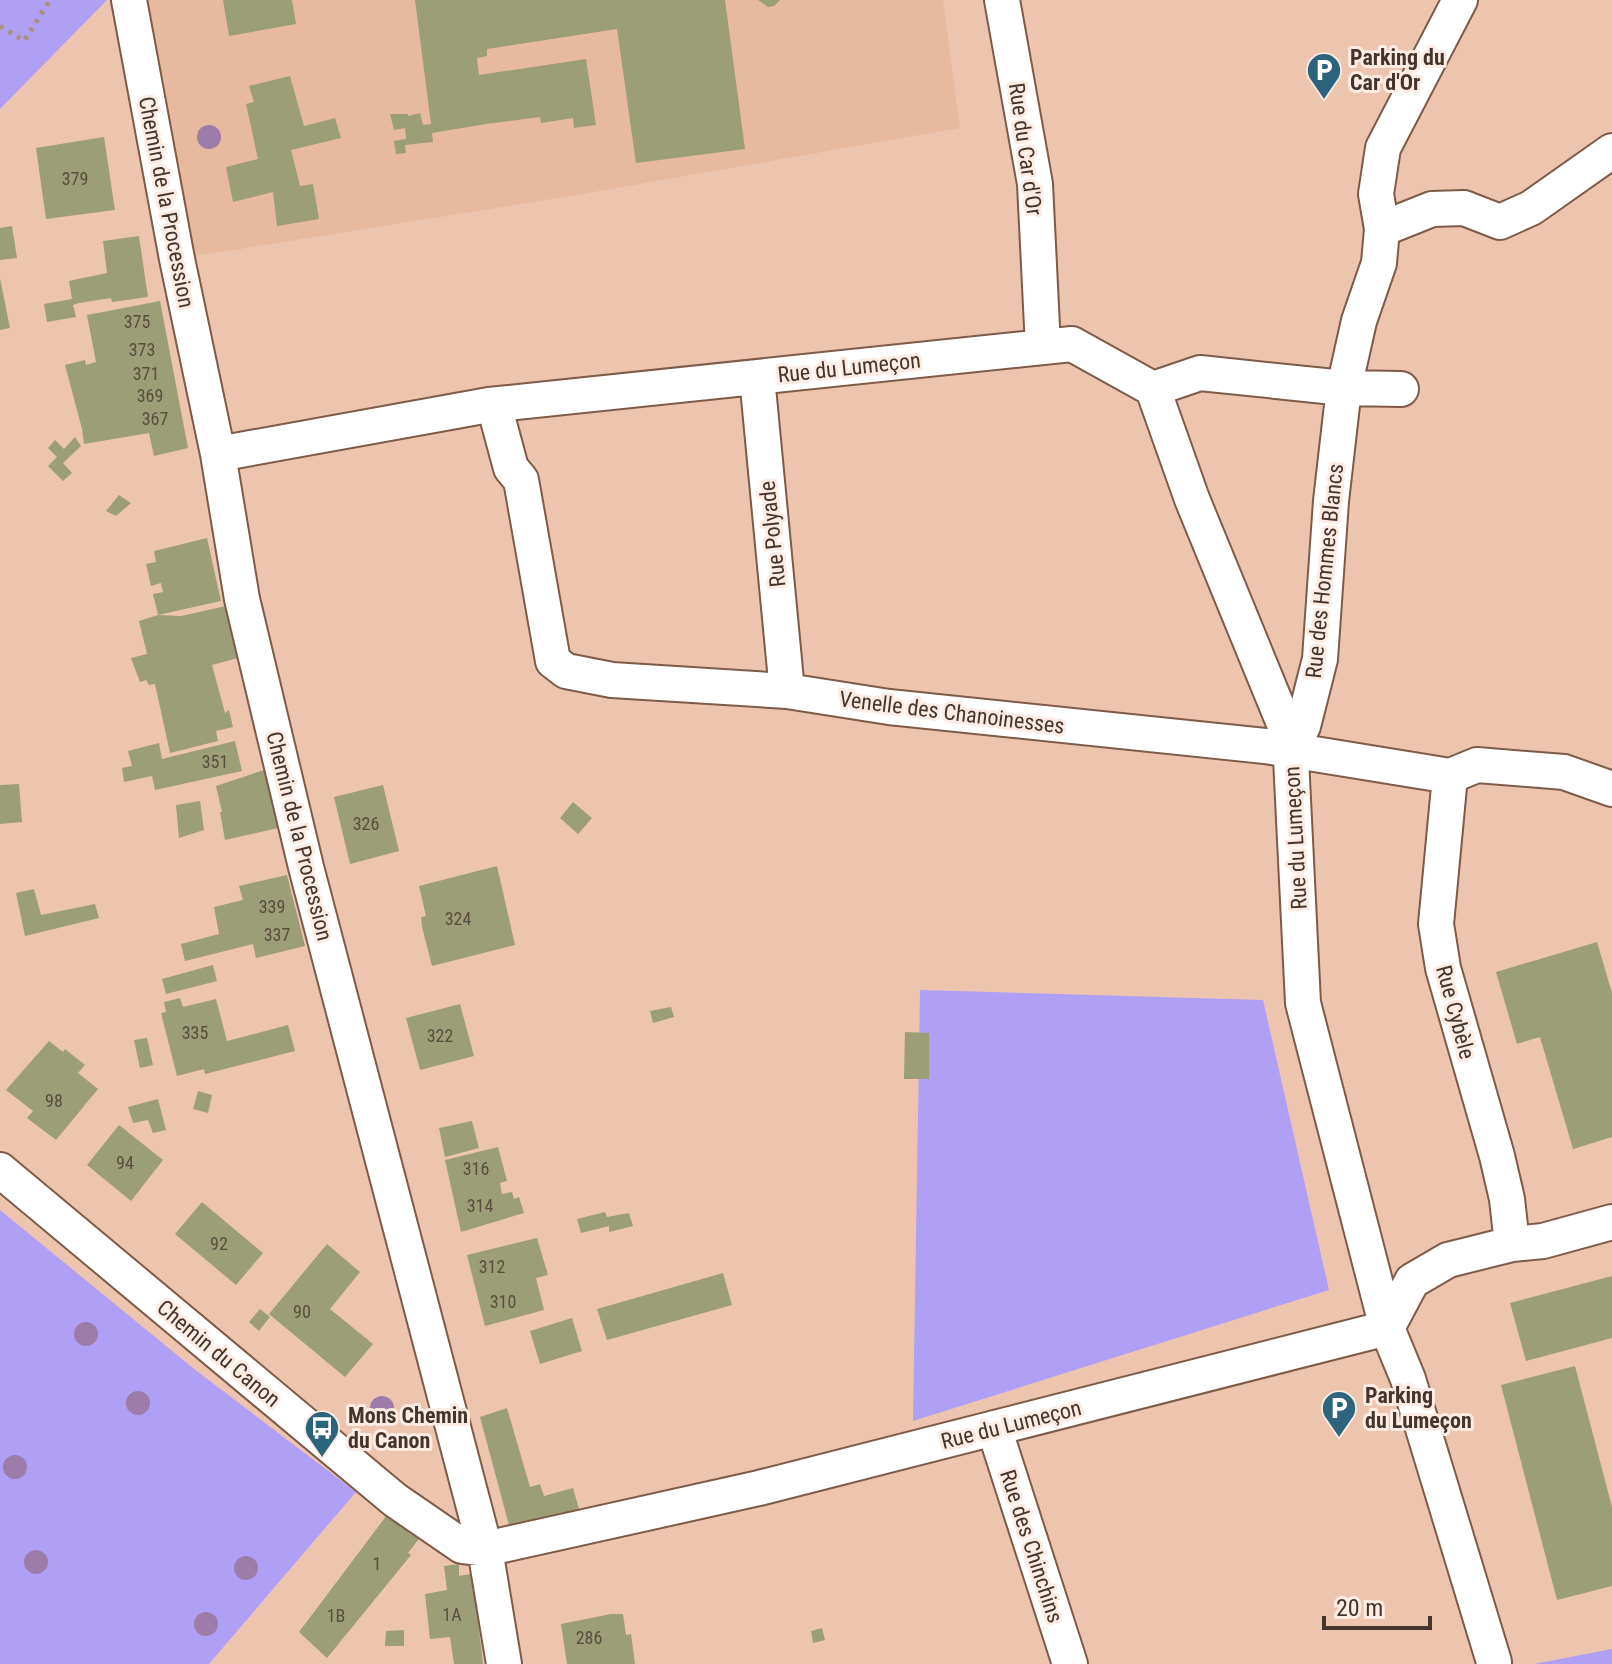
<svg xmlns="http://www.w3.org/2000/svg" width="1612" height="1664" font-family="'Roboto Condensed',sans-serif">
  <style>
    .built { fill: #e7b99f }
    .green { fill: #afa0f5 }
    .building { fill: #9b9e77 }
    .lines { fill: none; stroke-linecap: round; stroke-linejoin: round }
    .street-casing { stroke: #7d5b47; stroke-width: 38 }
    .path { stroke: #ae8f7e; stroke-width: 5; stroke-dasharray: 4 6; stroke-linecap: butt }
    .street { stroke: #fff; stroke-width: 34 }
    .tree { fill: #9d7caa }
    .labels { text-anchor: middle; stroke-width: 6; stroke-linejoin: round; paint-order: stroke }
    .number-label { font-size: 18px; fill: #5a4e3e }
    .poi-label { font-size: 22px; font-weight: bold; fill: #44342b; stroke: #fcece3; text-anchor: start }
    .street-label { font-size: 22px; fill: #44342b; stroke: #fcece3 }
  </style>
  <rect width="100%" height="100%" fill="#edc5af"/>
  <path class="built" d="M129 0H943L960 128 565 197 177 259Z"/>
  <path class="green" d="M0 0H107L0 109Z
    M920 990 1263 1000 1329 1290 913 1421Z
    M0 1210 193 1368 356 1492 209 1664H0Z
    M1612 1649V1664H1534Z"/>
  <path class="building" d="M223 0H292L296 24 229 36Z
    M415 0H725L745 149 636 163 617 29 487 49V56L477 58 479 75 586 59 596 125 574 128 573 118 541 123 540 117 486 124 432 133 433 142 405 145 406 153 396 154 394 141 406 139 405 128 394 130 390 114H408V116L420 113 423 125 431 124Z
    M758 0H780L774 6 768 7Z
    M290 76 304 126 335 118 341 138 291 150 300 186 313 184 319 219 277 226 273 192 233 202 226 167 258 159 246 104 254 102 249 86Z
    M104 137 115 210 46 219 36 148Z
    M12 226 17 258 0 260V228Z
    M139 236 148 297 112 302 111 298 79 303 73 305 76 317 47 322 44 304 72 299 69 281 107 273 103 241Z
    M0 278 10 328 0 330Z
    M160 301 188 448 154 456 149 433 84 444 82 429 65 365 85 360 86 365 96 362 87 315Z
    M75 437 81 446 63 463 72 473 63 481 48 466 57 457 48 448 55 440 64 449Z
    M119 495 131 503 116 516 106 511Z
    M207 538 221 601 158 615 181 616 226 606 238 658 212 665 225 713 229 710 233 727 216 731 218 741 170 753 155 684 149 685 146 680 140 682 131 658 147 654 139 621 158 615 153 594 163 592 161 583 151 586 146 564 156 562 154 551Z
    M235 741 242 771 155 790 152 776 124 782 122 768 132 766 128 751 159 743 162 759Z
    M264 770 278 828 225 840 220 812H222L216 786Z
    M19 784 22 822 0 824V785Z
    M383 785 399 851 350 864 334 797Z
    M200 801 204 830 179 838 176 805Z
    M573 802 592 818 578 834 560 818Z
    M497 866 515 945 432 966 422 927 421 917 426 916 419 886Z
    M287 875 305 946 256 958 253 944 185 961 181 944 219 934 214 907 243 900 239 886Z
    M34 889 41 915 95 904 99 918 25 936 16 893Z
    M1597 942 1612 993V1137L1573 1149 1540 1037 1517 1044 1496 972Z
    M213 965 217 981 166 994 162 979Z
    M180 998 183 1007 216 999 227 1041 288 1025 295 1051 205 1074 204 1069 177 1076 161 1013 166 1012 164 1002Z
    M460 1004 474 1056 420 1070 406 1018Z
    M671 1007 674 1017 653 1023 650 1011Z
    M905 1032 929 1033V1079H904Z
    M147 1038 153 1065 140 1068 134 1040Z
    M49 1041 63 1052 65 1049 85 1065 78 1073 98 1089 56 1140 27 1118 33 1111 6 1090Z
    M198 1091 212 1095 208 1113 193 1109Z
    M158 1099 166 1130 153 1133 148 1120 133 1123 128 1107Z
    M472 1121 479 1148 445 1157 439 1128Z
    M119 1125 163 1160 131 1201 87 1165Z
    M498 1147 507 1181 500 1183 502 1194 512 1192 514 1199 519 1197 524 1213 461 1232 445 1160Z
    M202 1202 263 1253 236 1285 175 1234Z
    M605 1212 607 1217 629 1213 633 1226 609 1232V1226L581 1233 577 1219Z
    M537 1238 548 1275 536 1278 544 1310 485 1326 467 1255Z
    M327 1244 360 1272 330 1309 373 1344 345 1377 269 1314Z
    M723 1273 732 1305 607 1340 597 1309Z
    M1612 1276V1338L1526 1361 1510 1303Z
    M260 1309 270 1317 259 1331 249 1322Z
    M572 1318 582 1351 540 1364 530 1331Z
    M1575 1366 1612 1507V1586L1557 1600 1501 1385Z
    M507 1408 530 1487 540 1484 544 1496 573 1488 579 1509 510 1529 480 1417Z
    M390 1511 421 1536 408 1553 411 1555 327 1658 299 1632Z
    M459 1564V1576L471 1574 474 1586 483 1664H454L450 1637 430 1639 425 1594 447 1590 444 1566Z
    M611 1614H623L626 1635 631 1634 635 1664H567L561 1624Z
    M822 1628 825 1640 813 1643 811 1631Z
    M404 1630V1646H385L386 1631Z"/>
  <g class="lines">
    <g class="street-casing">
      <path id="street" d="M129 0 177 259 218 454 242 599 306 867 485 1549 504 1664
        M1002 0 1035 184 1043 347
        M1382 229 1376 194 1383 148 1460 0
        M757 377 787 691
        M1153 389 1200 373 1344 388 1401 389
        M494 405 511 468 521 480 553 661 566 671 612 680 787 691 889 707 1265 746 1450 776 1477 765 1564 772 1612 789
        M1291 751 1303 726 1320 659 1331 501 1344 388 1359 321 1379 263 1382 229 1432 209 1464 208 1500 222 1531 208 1612 151
        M1450 776 1436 924 1443 968 1497 1156 1507 1199 1512 1244
        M0 1170 395 1500 462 1546 485 1549 759 1488 1387 1328 1303 1003 1290 738 1192 499 1153 389 1072 344 489 405 218 454
        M994 1428 1070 1664
        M1494 1662 1408 1379 1387 1328 1412 1281 1448 1260 1512 1244 1543 1241 1612 1222"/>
    </g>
    <path class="path" d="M0 26 24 41 50 0"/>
    <use href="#street" class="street"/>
  </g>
  <g class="tree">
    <circle cx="209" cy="137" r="12"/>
    <circle cx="86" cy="1334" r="12"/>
    <circle cx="138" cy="1403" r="12"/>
    <circle cx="382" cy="1408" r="12"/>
    <circle cx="15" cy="1467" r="12"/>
    <circle cx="36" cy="1562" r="12"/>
    <circle cx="246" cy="1568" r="12"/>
    <circle cx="206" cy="1624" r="12"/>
  </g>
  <defs>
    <g id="parking-pin" transform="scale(1.8)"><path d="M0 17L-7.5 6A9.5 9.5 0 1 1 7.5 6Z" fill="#2c647e" stroke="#fcece3"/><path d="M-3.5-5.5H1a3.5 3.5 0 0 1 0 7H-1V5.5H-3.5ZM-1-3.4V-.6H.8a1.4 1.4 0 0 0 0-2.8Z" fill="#fff"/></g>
    <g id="bus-pin" transform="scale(1.8)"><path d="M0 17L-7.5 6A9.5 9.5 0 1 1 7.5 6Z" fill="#2c647e" stroke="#fcece3"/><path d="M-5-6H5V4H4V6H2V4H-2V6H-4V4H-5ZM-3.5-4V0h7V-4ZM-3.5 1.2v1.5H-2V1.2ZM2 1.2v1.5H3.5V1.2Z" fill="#fff"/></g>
  </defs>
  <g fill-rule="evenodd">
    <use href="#parking-pin" x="1324" y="70"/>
    <use href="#parking-pin" x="1339" y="1408"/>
    <use href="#bus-pin" x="322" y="1428"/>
  </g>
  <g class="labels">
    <g class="number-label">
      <text x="75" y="185">379</text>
      <text x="137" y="328">375</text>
      <text x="142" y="356">373</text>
      <text x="146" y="380">371</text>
      <text x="150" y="402">369</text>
      <text x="155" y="425">367</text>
      <text x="215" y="768">351</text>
      <text x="366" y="830">326</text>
      <text x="272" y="913">339</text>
      <text x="458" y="925">324</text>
      <text x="277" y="941">337</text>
      <text x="195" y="1039">335</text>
      <text x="440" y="1042">322</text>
      <text x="54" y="1107">98</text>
      <text x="125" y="1169">94</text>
      <text x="476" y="1175">316</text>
      <text x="480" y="1212">314</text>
      <text x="219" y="1250">92</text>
      <text x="492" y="1273">312</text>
      <text x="503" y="1308">310</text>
      <text x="302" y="1318">90</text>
      <text x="377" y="1570">1</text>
      <text x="452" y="1621">1A</text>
      <text x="336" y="1622">1B</text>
      <text x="589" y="1644">286</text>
    </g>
    <g class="poi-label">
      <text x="1350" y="65">Parking du<tspan x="1350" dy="25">Car d'Or</tspan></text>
      <text x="1365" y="1403">Parking<tspan x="1365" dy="25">du Lumeçon</tspan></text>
      <text x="348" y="1423">Mons Chemin<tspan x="348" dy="25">du Canon</tspan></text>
    </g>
    <g class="street-label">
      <text transform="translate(1026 149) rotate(82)" y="8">Rue du Car d'Or</text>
      <text transform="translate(167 202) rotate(79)" y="8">Chemin de la Procession</text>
      <text transform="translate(849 367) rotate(-6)" y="8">Rue du Lumeçon</text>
      <text transform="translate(772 534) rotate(-96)" y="8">Rue Polyade</text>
      <text transform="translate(1324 571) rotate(-84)" y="8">Rue des Hommes Blancs</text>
      <text transform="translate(952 712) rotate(7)" y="8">Venelle des Chanoinesses</text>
      <text transform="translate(300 836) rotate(76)" y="8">Chemin de la Procession</text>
      <text transform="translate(1295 838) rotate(-93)" y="8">Rue du Lumeçon</text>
      <text transform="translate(1456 1012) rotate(75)" y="8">Rue Cybèle</text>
      <text transform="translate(219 1353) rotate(40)" y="8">Chemin du Canon</text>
      <text transform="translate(1011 1424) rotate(-14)" y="8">Rue du Lumeçon</text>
      <text transform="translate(1032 1546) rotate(72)" y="8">Rue des Chinchins</text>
    </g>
  </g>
  <path d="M1324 1616v12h106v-12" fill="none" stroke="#44342b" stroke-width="4"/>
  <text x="1336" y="1616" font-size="24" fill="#44342b" stroke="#fcece3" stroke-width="6" paint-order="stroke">20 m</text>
</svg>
